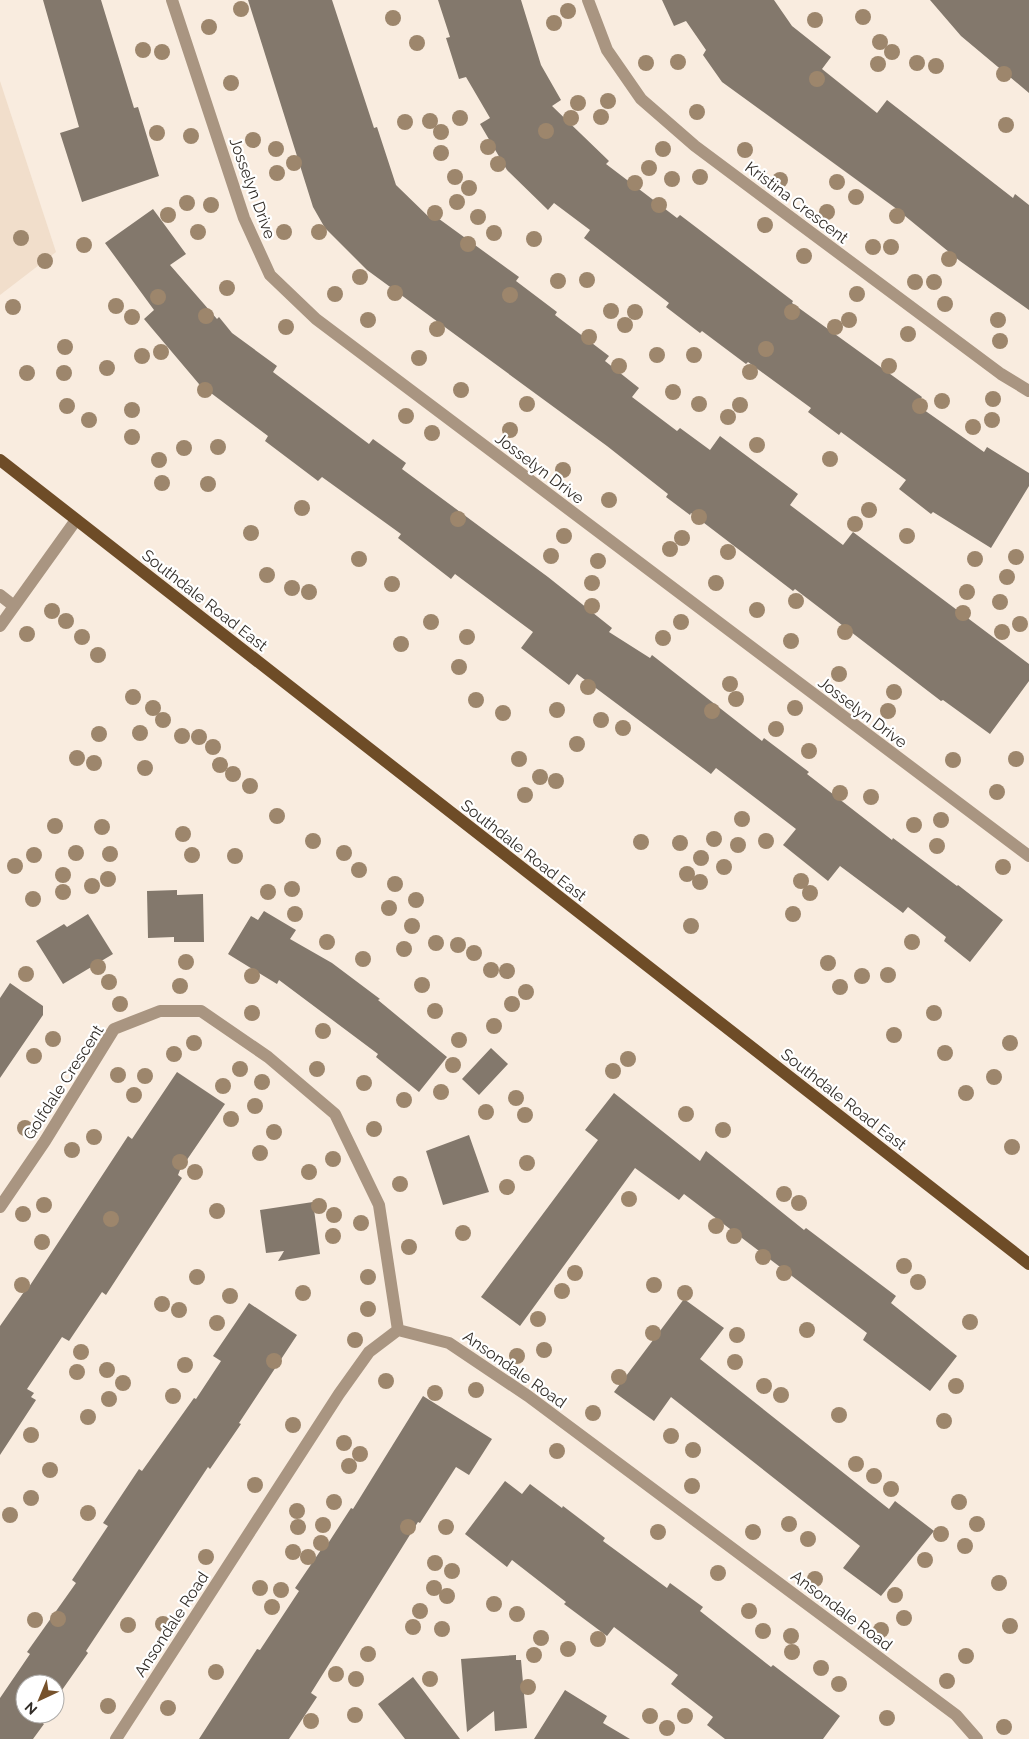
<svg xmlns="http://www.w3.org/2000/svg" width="1029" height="1739" font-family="Raleway,sans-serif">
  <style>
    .built { fill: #f1decb }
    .building { fill: #83786c }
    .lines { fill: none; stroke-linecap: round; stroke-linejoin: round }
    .minor { stroke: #a99581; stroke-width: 12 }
    .major { stroke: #6e4c27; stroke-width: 12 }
    .tree { fill: #9d866c }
    .labels { text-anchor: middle; stroke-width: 4.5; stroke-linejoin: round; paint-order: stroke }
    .street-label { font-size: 16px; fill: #322d28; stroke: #fff }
  </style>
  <rect width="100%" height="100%" fill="#f9ecdf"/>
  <path class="built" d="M0 81 56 252 0 295Z"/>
  <path class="building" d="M43 0H101L134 108 138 107 159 176 82 202 60 133 79 127Z
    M248 0H332L374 128 377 127 396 185 432 220 435 216 519 277 516 281 557 312 555 315 609 356 605 361 639 388 632 397 677 431 680 428 710 450 720 436 798 494 790 505 843 545 853 532 1029 664V681L990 734 943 700 941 701 795 589 793 591 691 513 690 515 666 497 668 494 607 446 367 270 325 228 313 207Z
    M438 0H521L541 65 561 100 552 106 609 161 606 164 677 218 680 215 793 301 792 303 922 397 917 405 984 452 987 447 1029 473V486L991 548 933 512 931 514 899 489 906 480 841 432 839 435 808 412 811 408 748 362 746 364 702 331 700 333 666 307 669 303 584 238 590 230 554 203 548 210 507 170 480 124 490 118 466 77 459 79 446 38 450 37Z
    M662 0H774L792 26 831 57 822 69 877 113 887 100 1013 198 1015 194 1029 205V310L960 261 894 207 722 82 703 55 706 50 686 21 674 26Z
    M930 0H1029V93L961 36Z
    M153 209 186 254 170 265 217 319 219 317 232 333 277 366 273 372 369 444 373 439 406 463 402 469 548 577 612 628 609 632 650 658 652 655 762 741 764 738 809 772 807 774 892 840 893 838 957 886 958 885 1003 920 970 962 944 941 946 937 908 907 903 913 840 866 828 881 783 845 796 829 716 768 711 774 577 674 569 685 521 648 533 632 455 574 451 579 398 538 401 534 322 477 318 481 265 441 268 436 199 384 144 319 154 310 105 243Z
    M177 890V895L203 894 204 942H174V937L148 938 147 891Z
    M264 911 296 930 290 939 332 963 380 999 378 1000 447 1057 419 1092 376 1057 378 1054 279 980 277 984 228 954 251 916 258 920Z
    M88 914 113 954 63 984 36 941 64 924 67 927Z
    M10 983 43 1006V1015L0 1078V998Z
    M491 1048 508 1064 479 1095 462 1079Z
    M177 1072 225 1104 180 1170 178 1175 182 1178 106 1295 102 1292 69 1341 62 1337 27 1389 34 1393 31 1397 36 1400 0 1455V1326L26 1289 27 1290 128 1136 132 1139Z
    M614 1093 700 1161 706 1151 804 1230 806 1228 896 1296 891 1303 957 1356 930 1391 863 1340 867 1333 684 1194 679 1200 635 1168 520 1326 481 1297 598 1140 585 1130Z
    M469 1135 489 1192 443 1205 426 1151Z
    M313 1202 320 1254 278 1261 284 1251 266 1253 260 1210Z
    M684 1299 724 1328 700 1359 889 1509 895 1501 934 1531 881 1596 843 1568 860 1546 671 1397 654 1421 614 1392Z
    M249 1303 297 1335 239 1423 241 1424 210 1469 208 1467 86 1651 88 1653 55 1700V1684H25V1714H45L40 1721 44 1724 33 1739H0V1698L30 1654 27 1652 76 1583 72 1580 108 1526 103 1523 139 1469 142 1471 194 1398 196 1399 221 1361 213 1356Z
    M423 1396 492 1439 469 1475 456 1467 420 1523 418 1522 311 1693 317 1697 289 1739H199L257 1649 260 1650 299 1591 295 1588 325 1544 327 1545 351 1508 353 1509Z
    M505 1481 522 1494 530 1484 562 1508 563 1506 605 1538 603 1541 667 1588 670 1583 703 1607 700 1611 771 1667 773 1665 840 1716 823 1739H725L707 1725 713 1717 671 1684 678 1675 614 1627 607 1636 564 1604 566 1602 512 1560 507 1567 465 1534Z
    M516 1655V1660H521L527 1728 495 1731 494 1711 467 1732 461 1659Z
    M413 1677 460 1739H405L378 1704Z
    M565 1690 607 1716 603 1723 630 1739H534Z"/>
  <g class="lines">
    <path class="minor" d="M172 0 244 218 270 275 316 319 1029 856
      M588 0 607 50 641 99 695 146 1001 374 1029 391
      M0 595 14 606
      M0 626 76 520
      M0 1207 45 1141 114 1029 160 1011H201L268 1057 335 1114 379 1205 398 1330
      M116 1739 339 1394 369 1352 398 1330 449 1343 528 1396 956 1715 977 1739"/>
    <path class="major" d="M0 460 1029 1264"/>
  </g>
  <g class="tree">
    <circle cx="241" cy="9" r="8"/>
    <circle cx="568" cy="11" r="8"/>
    <circle cx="863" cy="17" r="8"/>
    <circle cx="393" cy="18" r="8"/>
    <circle cx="815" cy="20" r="8"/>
    <circle cx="554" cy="23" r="8"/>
    <circle cx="209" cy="27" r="8"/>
    <circle cx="880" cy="42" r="8"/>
    <circle cx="417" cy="43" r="8"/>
    <circle cx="143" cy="50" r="8"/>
    <circle cx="162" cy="52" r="8"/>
    <circle cx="892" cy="52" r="8"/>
    <circle cx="678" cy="62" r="8"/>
    <circle cx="646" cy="63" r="8"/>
    <circle cx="917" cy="63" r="8"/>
    <circle cx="878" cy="64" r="8"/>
    <circle cx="936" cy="66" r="8"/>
    <circle cx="1004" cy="74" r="8"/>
    <circle cx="817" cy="79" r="8"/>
    <circle cx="231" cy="83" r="8"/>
    <circle cx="608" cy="101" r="8"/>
    <circle cx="578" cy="103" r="8"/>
    <circle cx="697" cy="112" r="8"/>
    <circle cx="601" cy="117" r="8"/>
    <circle cx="460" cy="118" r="8"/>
    <circle cx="571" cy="118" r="8"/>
    <circle cx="430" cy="121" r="8"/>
    <circle cx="405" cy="122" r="8"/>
    <circle cx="1006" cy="125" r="8"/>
    <circle cx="546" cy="131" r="8"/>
    <circle cx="441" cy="132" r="8"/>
    <circle cx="157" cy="133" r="8"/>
    <circle cx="191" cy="136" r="8"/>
    <circle cx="253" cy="140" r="8"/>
    <circle cx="488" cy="147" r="8"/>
    <circle cx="276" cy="149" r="8"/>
    <circle cx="663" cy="149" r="8"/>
    <circle cx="745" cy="150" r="8"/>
    <circle cx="441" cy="153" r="8"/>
    <circle cx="294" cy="163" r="8"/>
    <circle cx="498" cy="164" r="8"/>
    <circle cx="649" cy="168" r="8"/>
    <circle cx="277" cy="173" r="8"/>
    <circle cx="455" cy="177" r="8"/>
    <circle cx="700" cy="177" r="8"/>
    <circle cx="672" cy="179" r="8"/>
    <circle cx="780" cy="180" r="8"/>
    <circle cx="837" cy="182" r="8"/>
    <circle cx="635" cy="183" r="8"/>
    <circle cx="469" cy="188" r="8"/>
    <circle cx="856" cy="197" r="8"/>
    <circle cx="457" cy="202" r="8"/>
    <circle cx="187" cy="203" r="8"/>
    <circle cx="211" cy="205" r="8"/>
    <circle cx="659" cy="205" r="8"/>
    <circle cx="827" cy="212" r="8"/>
    <circle cx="435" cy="213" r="8"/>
    <circle cx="168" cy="215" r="8"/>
    <circle cx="897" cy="216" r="8"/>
    <circle cx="478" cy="217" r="8"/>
    <circle cx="765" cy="225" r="8"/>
    <circle cx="198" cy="232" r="8"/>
    <circle cx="284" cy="232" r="8"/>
    <circle cx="319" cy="232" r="8"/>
    <circle cx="494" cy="233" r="8"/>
    <circle cx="21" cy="238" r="8"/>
    <circle cx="534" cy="239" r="8"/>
    <circle cx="468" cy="244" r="8"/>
    <circle cx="84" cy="245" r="8"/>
    <circle cx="873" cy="247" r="8"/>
    <circle cx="891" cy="247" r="8"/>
    <circle cx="804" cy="256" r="8"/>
    <circle cx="949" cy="259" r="8"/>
    <circle cx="45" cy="261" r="8"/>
    <circle cx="360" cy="277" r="8"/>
    <circle cx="587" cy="280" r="8"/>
    <circle cx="558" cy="281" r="8"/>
    <circle cx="915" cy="282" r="8"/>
    <circle cx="934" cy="282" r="8"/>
    <circle cx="227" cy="288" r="8"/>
    <circle cx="395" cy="293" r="8"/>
    <circle cx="335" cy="294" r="8"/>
    <circle cx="857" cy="294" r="8"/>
    <circle cx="510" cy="295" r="8"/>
    <circle cx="158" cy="297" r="8"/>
    <circle cx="945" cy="304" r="8"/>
    <circle cx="116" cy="306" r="8"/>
    <circle cx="13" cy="307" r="8"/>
    <circle cx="611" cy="311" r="8"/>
    <circle cx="635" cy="312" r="8"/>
    <circle cx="792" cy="312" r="8"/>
    <circle cx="206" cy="316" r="8"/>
    <circle cx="132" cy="317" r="8"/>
    <circle cx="368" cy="320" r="8"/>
    <circle cx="849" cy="320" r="8"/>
    <circle cx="998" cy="320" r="8"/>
    <circle cx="625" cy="325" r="8"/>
    <circle cx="286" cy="327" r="8"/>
    <circle cx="835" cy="327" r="8"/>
    <circle cx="437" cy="329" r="8"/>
    <circle cx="908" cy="334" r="8"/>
    <circle cx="589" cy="337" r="8"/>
    <circle cx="1000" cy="341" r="8"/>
    <circle cx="65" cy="347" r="8"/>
    <circle cx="766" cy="349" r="8"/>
    <circle cx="161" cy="352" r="8"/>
    <circle cx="657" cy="355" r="8"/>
    <circle cx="694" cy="355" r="8"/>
    <circle cx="142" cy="356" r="8"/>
    <circle cx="419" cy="358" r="8"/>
    <circle cx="619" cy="366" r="8"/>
    <circle cx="889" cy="366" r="8"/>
    <circle cx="107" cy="368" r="8"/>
    <circle cx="750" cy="372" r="8"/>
    <circle cx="27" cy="373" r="8"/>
    <circle cx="64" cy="373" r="8"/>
    <circle cx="205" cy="390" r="8"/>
    <circle cx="461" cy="390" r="8"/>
    <circle cx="673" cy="392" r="8"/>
    <circle cx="993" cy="399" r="8"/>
    <circle cx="942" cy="401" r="8"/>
    <circle cx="527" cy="404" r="8"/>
    <circle cx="699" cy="404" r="8"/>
    <circle cx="740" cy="405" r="8"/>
    <circle cx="67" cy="406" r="8"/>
    <circle cx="920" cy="406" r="8"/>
    <circle cx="132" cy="410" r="8"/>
    <circle cx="406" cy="416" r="8"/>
    <circle cx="728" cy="417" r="8"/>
    <circle cx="89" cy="420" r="8"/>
    <circle cx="992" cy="420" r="8"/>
    <circle cx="973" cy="427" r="8"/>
    <circle cx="510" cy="430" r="8"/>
    <circle cx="432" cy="433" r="8"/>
    <circle cx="132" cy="437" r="8"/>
    <circle cx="757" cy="445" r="8"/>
    <circle cx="218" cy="447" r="8"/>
    <circle cx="184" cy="448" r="8"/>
    <circle cx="830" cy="459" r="8"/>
    <circle cx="159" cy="460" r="8"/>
    <circle cx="563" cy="470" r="8"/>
    <circle cx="162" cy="483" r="8"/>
    <circle cx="208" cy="484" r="8"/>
    <circle cx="609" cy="500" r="8"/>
    <circle cx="302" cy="508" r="8"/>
    <circle cx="869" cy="510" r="8"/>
    <circle cx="699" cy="517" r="8"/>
    <circle cx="458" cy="519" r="8"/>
    <circle cx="855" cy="524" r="8"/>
    <circle cx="251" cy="533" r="8"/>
    <circle cx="564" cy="536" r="8"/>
    <circle cx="907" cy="536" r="8"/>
    <circle cx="682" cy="538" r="8"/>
    <circle cx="670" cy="549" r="8"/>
    <circle cx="728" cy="552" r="8"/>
    <circle cx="551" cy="556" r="8"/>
    <circle cx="1016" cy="557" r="8"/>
    <circle cx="359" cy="559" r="8"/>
    <circle cx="975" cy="559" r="8"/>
    <circle cx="598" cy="561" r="8"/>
    <circle cx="267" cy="575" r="8"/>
    <circle cx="1007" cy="577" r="8"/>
    <circle cx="592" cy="583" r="8"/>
    <circle cx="716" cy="583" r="8"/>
    <circle cx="392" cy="584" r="8"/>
    <circle cx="292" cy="588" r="8"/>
    <circle cx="309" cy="592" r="8"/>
    <circle cx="967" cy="592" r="8"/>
    <circle cx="796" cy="601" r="8"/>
    <circle cx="1000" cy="602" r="8"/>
    <circle cx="592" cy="606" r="8"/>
    <circle cx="757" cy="610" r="8"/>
    <circle cx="52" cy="611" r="8"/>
    <circle cx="963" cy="613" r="8"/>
    <circle cx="66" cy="621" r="8"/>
    <circle cx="431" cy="622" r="8"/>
    <circle cx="681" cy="622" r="8"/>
    <circle cx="1020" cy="624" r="8"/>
    <circle cx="845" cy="632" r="8"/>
    <circle cx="1002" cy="632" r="8"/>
    <circle cx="27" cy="634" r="8"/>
    <circle cx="82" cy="637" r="8"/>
    <circle cx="467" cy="637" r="8"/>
    <circle cx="663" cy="638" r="8"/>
    <circle cx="791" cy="641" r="8"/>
    <circle cx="401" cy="644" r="8"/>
    <circle cx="98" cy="655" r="8"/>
    <circle cx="459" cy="667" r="8"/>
    <circle cx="839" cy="674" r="8"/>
    <circle cx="730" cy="684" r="8"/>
    <circle cx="588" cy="687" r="8"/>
    <circle cx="894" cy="692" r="8"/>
    <circle cx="133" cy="697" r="8"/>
    <circle cx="736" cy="699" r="8"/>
    <circle cx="476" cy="700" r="8"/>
    <circle cx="153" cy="708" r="8"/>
    <circle cx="795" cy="708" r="8"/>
    <circle cx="557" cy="710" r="8"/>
    <circle cx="712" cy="711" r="8"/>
    <circle cx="888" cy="711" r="8"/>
    <circle cx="503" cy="713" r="8"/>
    <circle cx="163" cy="720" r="8"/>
    <circle cx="601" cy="720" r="8"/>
    <circle cx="623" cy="728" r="8"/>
    <circle cx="776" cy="729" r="8"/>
    <circle cx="140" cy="733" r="8"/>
    <circle cx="99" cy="734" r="8"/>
    <circle cx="182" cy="736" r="8"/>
    <circle cx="199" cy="737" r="8"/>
    <circle cx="577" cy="744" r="8"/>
    <circle cx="213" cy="747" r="8"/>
    <circle cx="809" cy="751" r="8"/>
    <circle cx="77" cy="758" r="8"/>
    <circle cx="519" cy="759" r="8"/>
    <circle cx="1016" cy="759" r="8"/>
    <circle cx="953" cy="760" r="8"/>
    <circle cx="94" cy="763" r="8"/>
    <circle cx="220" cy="765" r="8"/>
    <circle cx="145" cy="768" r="8"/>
    <circle cx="233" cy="774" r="8"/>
    <circle cx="540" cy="777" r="8"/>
    <circle cx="556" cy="781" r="8"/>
    <circle cx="250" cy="786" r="8"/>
    <circle cx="997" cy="792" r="8"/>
    <circle cx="840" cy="793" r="8"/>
    <circle cx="525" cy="795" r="8"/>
    <circle cx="871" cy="797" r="8"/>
    <circle cx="277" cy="816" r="8"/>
    <circle cx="742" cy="819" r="8"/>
    <circle cx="941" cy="820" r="8"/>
    <circle cx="914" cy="825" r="8"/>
    <circle cx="55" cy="826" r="8"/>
    <circle cx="102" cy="827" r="8"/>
    <circle cx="183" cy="834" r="8"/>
    <circle cx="714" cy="839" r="8"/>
    <circle cx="313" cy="841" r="8"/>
    <circle cx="766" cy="841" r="8"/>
    <circle cx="641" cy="842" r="8"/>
    <circle cx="680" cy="843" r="8"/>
    <circle cx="738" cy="845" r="8"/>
    <circle cx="937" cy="846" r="8"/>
    <circle cx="76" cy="853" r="8"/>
    <circle cx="344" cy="853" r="8"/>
    <circle cx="110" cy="854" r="8"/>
    <circle cx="34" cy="855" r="8"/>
    <circle cx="192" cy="855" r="8"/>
    <circle cx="235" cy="856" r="8"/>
    <circle cx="701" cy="858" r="8"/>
    <circle cx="15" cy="866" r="8"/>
    <circle cx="724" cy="867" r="8"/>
    <circle cx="1003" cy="867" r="8"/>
    <circle cx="359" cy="870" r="8"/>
    <circle cx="687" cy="874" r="8"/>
    <circle cx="63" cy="875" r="8"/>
    <circle cx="108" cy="879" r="8"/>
    <circle cx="801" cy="881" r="8"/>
    <circle cx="700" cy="882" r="8"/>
    <circle cx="395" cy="884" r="8"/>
    <circle cx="92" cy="886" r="8"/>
    <circle cx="292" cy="889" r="8"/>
    <circle cx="63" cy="892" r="8"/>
    <circle cx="268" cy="892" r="8"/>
    <circle cx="810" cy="893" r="8"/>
    <circle cx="33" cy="899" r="8"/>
    <circle cx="416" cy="900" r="8"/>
    <circle cx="389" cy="908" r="8"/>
    <circle cx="295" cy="914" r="8"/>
    <circle cx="793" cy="914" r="8"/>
    <circle cx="412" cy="926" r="8"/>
    <circle cx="691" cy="926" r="8"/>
    <circle cx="327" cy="942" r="8"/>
    <circle cx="912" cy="942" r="8"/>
    <circle cx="436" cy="943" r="8"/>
    <circle cx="458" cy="945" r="8"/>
    <circle cx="404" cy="949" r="8"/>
    <circle cx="474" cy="953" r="8"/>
    <circle cx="363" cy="959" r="8"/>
    <circle cx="186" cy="962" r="8"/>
    <circle cx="828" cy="963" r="8"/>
    <circle cx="98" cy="967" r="8"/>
    <circle cx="491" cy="970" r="8"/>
    <circle cx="507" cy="971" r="8"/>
    <circle cx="26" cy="974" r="8"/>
    <circle cx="888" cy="975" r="8"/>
    <circle cx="252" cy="976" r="8"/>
    <circle cx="862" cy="976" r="8"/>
    <circle cx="109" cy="982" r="8"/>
    <circle cx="422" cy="985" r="8"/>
    <circle cx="180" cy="986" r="8"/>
    <circle cx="840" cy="987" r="8"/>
    <circle cx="526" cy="992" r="8"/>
    <circle cx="120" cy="1004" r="8"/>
    <circle cx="512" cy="1004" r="8"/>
    <circle cx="435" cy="1011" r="8"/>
    <circle cx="252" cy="1013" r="8"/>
    <circle cx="934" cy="1013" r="8"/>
    <circle cx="494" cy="1026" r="8"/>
    <circle cx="323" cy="1031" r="8"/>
    <circle cx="894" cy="1035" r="8"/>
    <circle cx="53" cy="1039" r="8"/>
    <circle cx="459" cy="1040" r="8"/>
    <circle cx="194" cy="1043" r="8"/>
    <circle cx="1010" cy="1043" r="8"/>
    <circle cx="945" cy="1053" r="8"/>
    <circle cx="174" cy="1054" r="8"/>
    <circle cx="34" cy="1056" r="8"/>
    <circle cx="628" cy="1059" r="8"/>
    <circle cx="453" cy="1065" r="8"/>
    <circle cx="240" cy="1069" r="8"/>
    <circle cx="317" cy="1069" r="8"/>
    <circle cx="613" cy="1071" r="8"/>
    <circle cx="118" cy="1075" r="8"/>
    <circle cx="145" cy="1076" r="8"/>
    <circle cx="994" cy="1077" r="8"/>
    <circle cx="262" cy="1082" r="8"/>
    <circle cx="364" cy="1083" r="8"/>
    <circle cx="223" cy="1086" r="8"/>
    <circle cx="441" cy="1092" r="8"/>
    <circle cx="966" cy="1093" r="8"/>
    <circle cx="134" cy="1095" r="8"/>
    <circle cx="516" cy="1098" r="8"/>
    <circle cx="404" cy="1100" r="8"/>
    <circle cx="255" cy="1106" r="8"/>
    <circle cx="486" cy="1112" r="8"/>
    <circle cx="686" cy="1114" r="8"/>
    <circle cx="525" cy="1115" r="8"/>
    <circle cx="231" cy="1119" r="8"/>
    <circle cx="25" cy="1128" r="8"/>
    <circle cx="374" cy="1129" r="8"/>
    <circle cx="723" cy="1130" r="8"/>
    <circle cx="274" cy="1132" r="8"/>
    <circle cx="94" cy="1137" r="8"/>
    <circle cx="1012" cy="1147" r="8"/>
    <circle cx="72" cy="1150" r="8"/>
    <circle cx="260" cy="1153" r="8"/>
    <circle cx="333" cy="1159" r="8"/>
    <circle cx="180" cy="1162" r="8"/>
    <circle cx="527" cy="1163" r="8"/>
    <circle cx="195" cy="1172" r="8"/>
    <circle cx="309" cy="1172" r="8"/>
    <circle cx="400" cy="1184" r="8"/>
    <circle cx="507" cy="1187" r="8"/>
    <circle cx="784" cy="1194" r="8"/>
    <circle cx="629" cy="1199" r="8"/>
    <circle cx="799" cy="1203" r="8"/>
    <circle cx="44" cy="1205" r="8"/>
    <circle cx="319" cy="1206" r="8"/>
    <circle cx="217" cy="1211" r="8"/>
    <circle cx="23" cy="1214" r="8"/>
    <circle cx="334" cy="1215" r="8"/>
    <circle cx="111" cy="1219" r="8"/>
    <circle cx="361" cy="1223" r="8"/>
    <circle cx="716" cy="1226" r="8"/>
    <circle cx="463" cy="1233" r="8"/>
    <circle cx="333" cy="1236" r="8"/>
    <circle cx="734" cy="1236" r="8"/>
    <circle cx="42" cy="1242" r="8"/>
    <circle cx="409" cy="1247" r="8"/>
    <circle cx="763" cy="1257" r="8"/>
    <circle cx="904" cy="1266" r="8"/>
    <circle cx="575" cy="1273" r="8"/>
    <circle cx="784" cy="1273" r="8"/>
    <circle cx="197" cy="1277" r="8"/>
    <circle cx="368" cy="1277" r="8"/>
    <circle cx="918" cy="1282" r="8"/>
    <circle cx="22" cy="1285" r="8"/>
    <circle cx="654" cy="1285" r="8"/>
    <circle cx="562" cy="1291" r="8"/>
    <circle cx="303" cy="1293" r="8"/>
    <circle cx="685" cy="1293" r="8"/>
    <circle cx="230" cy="1296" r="8"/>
    <circle cx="162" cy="1304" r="8"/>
    <circle cx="368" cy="1309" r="8"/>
    <circle cx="179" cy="1310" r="8"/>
    <circle cx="538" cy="1319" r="8"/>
    <circle cx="970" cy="1322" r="8"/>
    <circle cx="217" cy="1323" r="8"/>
    <circle cx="807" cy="1330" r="8"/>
    <circle cx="653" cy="1333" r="8"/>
    <circle cx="737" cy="1335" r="8"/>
    <circle cx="355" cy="1340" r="8"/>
    <circle cx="544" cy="1350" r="8"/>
    <circle cx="81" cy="1352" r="8"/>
    <circle cx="517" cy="1356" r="8"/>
    <circle cx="274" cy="1361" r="8"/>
    <circle cx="735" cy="1362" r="8"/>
    <circle cx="185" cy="1365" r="8"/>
    <circle cx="107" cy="1370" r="8"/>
    <circle cx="77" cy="1372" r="8"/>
    <circle cx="619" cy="1377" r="8"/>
    <circle cx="386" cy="1381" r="8"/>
    <circle cx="123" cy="1383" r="8"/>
    <circle cx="764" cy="1386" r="8"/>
    <circle cx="956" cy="1386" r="8"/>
    <circle cx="476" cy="1390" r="8"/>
    <circle cx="435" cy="1393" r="8"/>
    <circle cx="781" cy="1395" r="8"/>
    <circle cx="173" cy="1396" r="8"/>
    <circle cx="109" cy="1399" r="8"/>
    <circle cx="593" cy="1413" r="8"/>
    <circle cx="839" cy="1415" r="8"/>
    <circle cx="88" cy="1417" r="8"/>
    <circle cx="944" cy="1421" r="8"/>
    <circle cx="293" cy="1425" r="8"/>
    <circle cx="31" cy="1435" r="8"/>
    <circle cx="671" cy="1436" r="8"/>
    <circle cx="344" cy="1443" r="8"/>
    <circle cx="693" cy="1450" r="8"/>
    <circle cx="557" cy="1451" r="8"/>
    <circle cx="360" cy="1454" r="8"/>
    <circle cx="856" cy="1464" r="8"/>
    <circle cx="349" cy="1466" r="8"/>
    <circle cx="50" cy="1470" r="8"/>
    <circle cx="874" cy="1476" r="8"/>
    <circle cx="255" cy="1485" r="8"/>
    <circle cx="692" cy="1486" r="8"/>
    <circle cx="891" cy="1489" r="8"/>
    <circle cx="31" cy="1498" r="8"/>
    <circle cx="334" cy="1502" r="8"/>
    <circle cx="959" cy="1502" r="8"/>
    <circle cx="297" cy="1511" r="8"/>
    <circle cx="88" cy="1513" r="8"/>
    <circle cx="10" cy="1515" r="8"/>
    <circle cx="789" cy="1524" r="8"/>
    <circle cx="977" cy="1524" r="8"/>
    <circle cx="323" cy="1525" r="8"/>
    <circle cx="298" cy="1527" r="8"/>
    <circle cx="408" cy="1527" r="8"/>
    <circle cx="446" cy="1527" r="8"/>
    <circle cx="658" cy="1532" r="8"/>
    <circle cx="753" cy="1532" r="8"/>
    <circle cx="941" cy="1534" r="8"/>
    <circle cx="808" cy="1539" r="8"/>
    <circle cx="321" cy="1543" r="8"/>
    <circle cx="965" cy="1546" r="8"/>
    <circle cx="293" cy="1552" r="8"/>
    <circle cx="206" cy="1557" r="8"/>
    <circle cx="308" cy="1557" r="8"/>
    <circle cx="925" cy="1560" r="8"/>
    <circle cx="435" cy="1563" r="8"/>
    <circle cx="452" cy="1571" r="8"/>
    <circle cx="718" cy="1573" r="8"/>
    <circle cx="815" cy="1579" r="8"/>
    <circle cx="999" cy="1583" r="8"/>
    <circle cx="260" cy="1588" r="8"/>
    <circle cx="434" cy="1588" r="8"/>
    <circle cx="281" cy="1590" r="8"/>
    <circle cx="895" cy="1595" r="8"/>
    <circle cx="447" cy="1596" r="8"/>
    <circle cx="494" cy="1604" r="8"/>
    <circle cx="272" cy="1607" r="8"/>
    <circle cx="420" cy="1611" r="8"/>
    <circle cx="749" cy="1611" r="8"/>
    <circle cx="517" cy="1614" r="8"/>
    <circle cx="904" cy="1618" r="8"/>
    <circle cx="58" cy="1619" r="8"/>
    <circle cx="35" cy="1620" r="8"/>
    <circle cx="163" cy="1624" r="8"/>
    <circle cx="128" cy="1625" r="8"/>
    <circle cx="1010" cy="1626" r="8"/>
    <circle cx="413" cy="1627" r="8"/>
    <circle cx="442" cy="1629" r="8"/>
    <circle cx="881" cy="1630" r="8"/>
    <circle cx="763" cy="1631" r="8"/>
    <circle cx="791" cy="1636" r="8"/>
    <circle cx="541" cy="1638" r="8"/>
    <circle cx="598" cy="1639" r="8"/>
    <circle cx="568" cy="1649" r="8"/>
    <circle cx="792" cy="1652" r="8"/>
    <circle cx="368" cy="1654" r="8"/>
    <circle cx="534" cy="1655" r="8"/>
    <circle cx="966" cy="1656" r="8"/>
    <circle cx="821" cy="1668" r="8"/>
    <circle cx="216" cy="1672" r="8"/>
    <circle cx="336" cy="1674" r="8"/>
    <circle cx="356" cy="1679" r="8"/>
    <circle cx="430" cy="1679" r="8"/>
    <circle cx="947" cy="1681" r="8"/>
    <circle cx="839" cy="1684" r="8"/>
    <circle cx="528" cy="1687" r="8"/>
    <circle cx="108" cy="1706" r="8"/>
    <circle cx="168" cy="1708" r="8"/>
    <circle cx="355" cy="1715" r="8"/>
    <circle cx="650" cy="1716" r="8"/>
    <circle cx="685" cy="1716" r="8"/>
    <circle cx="887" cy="1718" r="8"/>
    <circle cx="311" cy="1721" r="8"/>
    <circle cx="1004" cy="1727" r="8"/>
    <circle cx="667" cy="1728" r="8"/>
  </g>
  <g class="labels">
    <g class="street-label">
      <text transform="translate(253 188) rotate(70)" y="6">Josselyn Drive</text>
      <text transform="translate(797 202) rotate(37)" y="6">Kristina Crescent</text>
      <text transform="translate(540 468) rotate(37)" y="6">Josselyn Drive</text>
      <text transform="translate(205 600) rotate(38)" y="6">Southdale Road East</text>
      <text transform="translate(863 712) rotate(37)" y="6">Josselyn Drive</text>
      <text transform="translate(524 850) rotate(38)" y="6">Southdale Road East</text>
      <text transform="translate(63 1082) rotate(-57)" y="6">Golfdale Crescent</text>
      <text transform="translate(844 1099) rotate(38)" y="6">Southdale Road East</text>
      <text transform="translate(515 1369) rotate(35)" y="6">Ansondale Road</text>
      <text transform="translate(842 1610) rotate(37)" y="6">Ansondale Road</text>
      <text transform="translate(171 1624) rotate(-57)" y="6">Ansondale Road</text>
    </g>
  </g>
  <g transform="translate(40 1699) rotate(224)"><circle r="24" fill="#ffffff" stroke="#adaba9"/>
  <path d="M0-4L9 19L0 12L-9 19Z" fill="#76522c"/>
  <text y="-8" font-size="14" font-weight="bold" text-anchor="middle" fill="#322d28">N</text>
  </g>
</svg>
